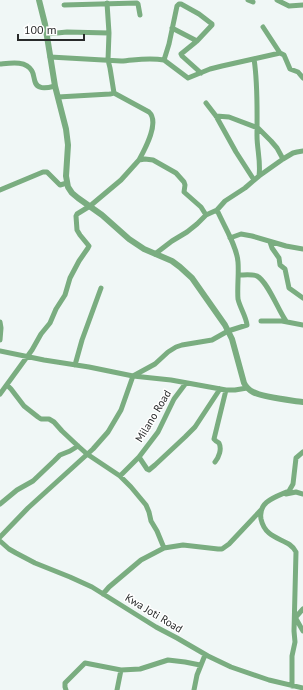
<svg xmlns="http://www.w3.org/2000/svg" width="303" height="690" font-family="'PT Sans',sans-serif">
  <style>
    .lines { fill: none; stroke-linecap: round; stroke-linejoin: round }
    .minor { stroke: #7aad80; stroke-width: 5 }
    .tertiary { stroke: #7aad80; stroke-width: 6 }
    .labels { text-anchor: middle; stroke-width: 3; stroke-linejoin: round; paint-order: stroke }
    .street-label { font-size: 11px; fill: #282a2a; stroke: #fff }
  </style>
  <rect width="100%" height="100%" fill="#f0f7f6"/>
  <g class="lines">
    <path class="minor" d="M248 0 253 2
      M277 0 289 6 303 5
      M107 3 109 33 108 60 110 68 114 93
      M64 5 137 3 138 4 140 15
      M263 27 280 53
      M172 28 197 41
      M47 34 67 32 109 33
      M50 57 121 61C136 60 148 57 164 60L188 78 210 69 222 66 280 53 284 55 290 69 298 72 303 78
      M254 59C258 84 257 110 257 136 257 149 261 162 259 176
      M164 60 169 44 177 6 179 4H181L199 14 212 24V25L197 41 181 54 182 56 201 73
      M0 64C10 63 26 60 32 71 35 76 33 85 40 87 44 89 51 87 55 86
      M58 97 110 94 114 93 149 112C160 122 145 149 139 160
      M206 103 216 116 236 152 254 180
      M216 116 229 117 258 128 271 141 277 148 283 159
      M0 190 43 172H47L60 185 67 183
      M230 238 241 234 252 236 286 246 303 249
      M270 242 272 248 279 258 280 265 285 269 289 288 303 298
      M155 254 172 241 187 232 197 224 206 215 217 210 225 201 245 188 259 176 283 159 293 153 297 152 303 151
      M239 275C244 275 253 274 257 276 268 282 278 310 286 321
      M261 321H282L303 325
      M0 322 1 328 0 340
      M0 351 44 360 89 367 133 376 171 380 226 390H235L247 388
      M75 365 82 340 101 288
      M7 385 11 389 24 406 38 417 41 419H49L54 422 62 431 78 446 87 454 120 476 131 487 146 505 149 512 151 521 157 531 164 548
      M0 394 32 350 41 334 50 323 56 309 65 295 70 278 79 261 88 248 89 246 80 235 77 230 76 216 77 214 90 206 121 180 139 160 145 159 153 160 176 173 184 182 185 185 184 192 201 207 206 215
      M139 457 147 469 149 470 155 465 185 437 195 427 220 389
      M215 462C219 457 222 449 219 443L216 441 214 439 226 390
      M120 476 139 457 158 432 174 399 186 383
      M286 494 296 492 303 494
      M0 504 17 490 33 481 54 461 60 455 70 451 78 446
      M0 537 28 508 93 449 108 432 121 410 133 376 155 364 168 352 176 347 182 345 212 340 228 331 247 325C246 316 240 308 238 299 237 287 239 274 238 262 237 246 223 224 217 210
      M0 541 9 549 16 553 35 563 70 577 92 587 156 627 177 638 208 656 231 667 269 680 303 688
      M103 594 109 587 141 560 164 548 183 545 218 549H222L229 544 261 510
      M295 617 303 631
      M295 618 303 609
      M292 686V656L295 642 294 631 296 552C289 537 266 542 261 519 258 501 276 497 289 491L293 484 296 458 303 452
      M66 690 65 687V683L85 663 121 670 140 669 168 660 185 662 200 665
      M117 690 121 670
      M194 690 197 675 205 655"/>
    <path class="tertiary" d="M39 0 45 24 55 86 66 129 68 145 66 176 68 187 72 193 78 198 102 215 129 239 144 249 172 261 180 267 192 278 225 325 232 339 244 383C246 387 249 390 253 392 264 398 290 400 303 402"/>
  </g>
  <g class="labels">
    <g class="street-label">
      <text transform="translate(153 416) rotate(-59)" y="4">Milano Road</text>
      <text transform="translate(154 613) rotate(31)" y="4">Kwa Joti Road</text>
    </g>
  </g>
  <path d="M18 34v6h66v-6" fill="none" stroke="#282a2a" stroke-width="2"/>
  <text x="24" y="34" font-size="12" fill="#282a2a" stroke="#ffffff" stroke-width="3" paint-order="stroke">100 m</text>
</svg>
